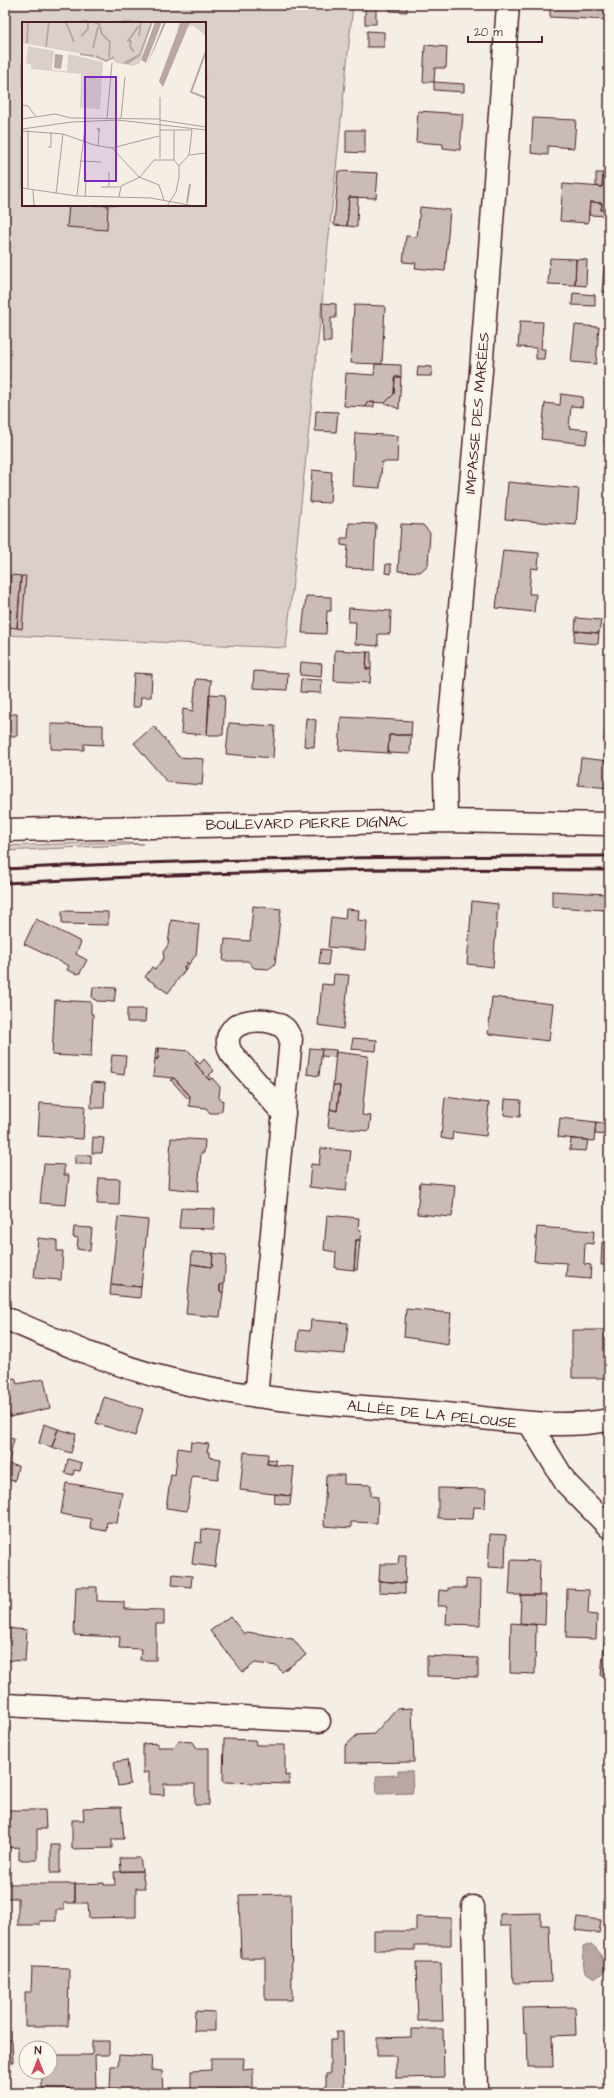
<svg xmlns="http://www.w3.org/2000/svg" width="614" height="2098" font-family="'Architects Daughter',sans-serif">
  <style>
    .green { fill: #dbd0c9; stroke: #92787a; fill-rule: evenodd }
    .water { fill: #baa7a5; stroke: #8d7174 }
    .building { fill: #cabbb6; stroke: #4a1f2b }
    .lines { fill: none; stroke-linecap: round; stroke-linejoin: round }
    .minor-casing { stroke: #4a1f2b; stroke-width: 25 }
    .minor { stroke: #fbf7ec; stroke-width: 22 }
    .rail { stroke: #4a1f2b; stroke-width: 3 }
    .labels { text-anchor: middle; stroke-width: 3; stroke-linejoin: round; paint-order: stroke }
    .street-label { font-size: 15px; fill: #4a1f2b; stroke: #fbf7ec }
    .inset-river { fill: none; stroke: #baa7a5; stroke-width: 2 }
    .inset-road { fill: none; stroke: #b09b9a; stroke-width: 1 }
    .view { fill: #7b2cbf; fill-opacity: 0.15; stroke: #7b2cbf; stroke-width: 2 }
    .inset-edge { fill: none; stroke: #4a1f2b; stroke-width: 2 }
  </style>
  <rect width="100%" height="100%" fill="#f4eee4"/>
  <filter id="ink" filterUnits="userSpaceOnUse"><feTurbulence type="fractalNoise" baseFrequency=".025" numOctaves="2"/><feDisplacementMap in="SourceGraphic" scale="8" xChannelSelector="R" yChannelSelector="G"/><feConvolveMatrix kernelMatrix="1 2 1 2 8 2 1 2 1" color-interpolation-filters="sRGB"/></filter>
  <g filter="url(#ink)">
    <path class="green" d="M5 5H353L286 648 5 635ZM23 23H205V205H23Z
      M113 842 143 844 5 851V846Z"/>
    <path class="water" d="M398 1771H412L413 1793 377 1794 376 1776 398 1775Z
      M591 1944C599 1949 605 1962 605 1971L596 1978 585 1972C583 1965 583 1955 583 1947Z"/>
    <path class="building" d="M365 5H376V24H365Z
      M390 5H407V12L390 11Z
      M550 5H609V20L550 17Z
      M367 31 384 32V47H367Z
      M425 45 447 47 446 68H435L434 82H423Z
      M434 82 464 84V92L434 90Z
      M418 111 463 114 460 150 443 148V144L416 142Z
      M533 118 576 120 574 148 548 146V155L531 153Z
      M346 130H365V153L346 152Z
      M338 171 378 173 376 198 349 197 347 226 334 225Z
      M596 173H603L602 187 596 186Z
      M603 173H609V211L601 210 602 203 590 202 588 223 560 221 563 184 602 187Z
      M349 197H358L357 227 347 226Z
      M590 202 602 203 601 210 609 211V216L589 215Z
      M69 205H108L107 230 67 227Z
      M420 207 450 210 445 271 415 268 416 263 403 262 406 236 417 237Z
      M606 239 609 240V251H605Z
      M550 258 576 259 575 285 548 284Z
      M576 259 587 260 586 286 575 285Z
      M604 266 609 267V292H602Z
      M573 293 595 295V306L572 305Z
      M322 303 336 304V318H331V342H323Z
      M354 305 385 306 382 364 351 363Z
      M520 321 543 322 541 349H545L544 359H536V348L518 347Z
      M575 325 599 327 596 364 571 362Z
      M375 364 401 365V377H395L394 394 385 403 367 402 366 407 344 406 346 373 374 375Z
      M418 366 432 367 431 376H417Z
      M395 377H401L399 409 385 403 394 394Z
      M561 394 583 397 582 407 571 406 569 428 588 430 586 444 541 439 545 403 560 405Z
      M367 402H374V407H366Z
      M607 410H609V444H604Z
      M316 411 338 412 336 432 315 431Z
      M355 433 398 436 397 462H382L380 488 352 486Z
      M312 470 332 472 330 503 310 502Z
      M508 482 579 489 576 525 505 519Z
      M349 523 376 524 374 569 346 568 348 546 341 545V538H348Z
      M401 524 423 525 430 533 428 565 420 572 398 571Z
      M503 550 539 553 538 569 531 568 529 594H536L534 612 496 608Z
      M386 564H391V574L385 573Z
      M11 575 21 576 17 628 7 627 8 612 12 611H8Z
      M21 576H26L22 629 17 628Z
      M306 596 331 597V611H327L326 634 302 633Z
      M349 608 391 611 390 634H378V646L355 644 356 622H348Z
      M576 618 601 620 599 633 575 631Z
      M575 631 599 633 598 644 574 642Z
      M335 650 367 652 366 669H371L370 683 334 681Z
      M367 652H371V669H366Z
      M301 662 322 664 321 677 300 675Z
      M254 671 288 673 287 690 253 688Z
      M134 673 152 674 151 697H141L140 707H132Z
      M196 679 211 680 207 735 181 733 183 709 193 711Z
      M301 679 322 680 321 693 300 692Z
      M209 694 225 695 223 735H207Z
      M608 700H609V741L604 740Z
      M6 714H17V736H6L5 751Z
      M341 717 412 721 411 735H389L388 753 339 750Z
      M306 718 316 720 314 747 304 746Z
      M229 723 275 726 273 758 226 754Z
      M51 724 103 725V745L84 744V750L51 749Z
      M154 726 179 757 204 759 202 785 167 782 134 743Z
      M389 735H411L410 754 388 753Z
      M581 758 609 761V788L578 785Z
      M552 891 606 894V910L552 907Z
      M472 901 498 904 493 967 467 964Z
      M253 906 281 909 275 964 269 969 254 968 248 961H223L225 939 250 941Z
      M346 909 359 910 358 920 367 921 365 950 328 947 331 917 345 919Z
      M62 911 108 912V925L62 924Z
      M36 919 81 942 76 954 87 960 80 973 77 974 67 970 69 966 24 944Z
      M171 920 199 924 196 955 189 964 187 962 184 967 185 970 168 993 145 977 152 967 155 969 164 958 163 952 168 945Z
      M321 949 330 950 328 965 319 964Z
      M187 962 189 964 185 970 184 967Z
      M334 974 349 975 343 1029 318 1025 322 984 333 985Z
      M93 987 116 988 114 1002 97 1001 92 998Z
      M492 997 553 1004 549 1041 488 1034Z
      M55 1000 91 1002V1014H93L91 1057 52 1055Z
      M127 1009H146L145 1022H127Z
      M353 1038 377 1040 376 1051 351 1049Z
      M156 1048H159L158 1059H155Z
      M159 1048 189 1051 197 1061 195 1063 209 1080 212 1078 220 1087 219 1097 223 1101 222 1110 217 1113H210L206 1108 189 1106 190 1096 174 1078 153 1076 155 1059H158Z
      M310 1048 322 1049 319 1076 307 1074Z
      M322 1049 336 1050 335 1057 321 1056Z
      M336 1052 368 1056 362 1115 371 1116 369 1131 328 1127 330 1109 337 1111 340 1086 333 1085Z
      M112 1055 126 1056 124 1075 110 1073Z
      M204 1059 214 1071 209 1075 212 1078 209 1080 195 1063 197 1061 200 1064Z
      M174 1078 190 1096 188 1099 171 1080Z
      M92 1082 105 1083 104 1108H91Z
      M333 1085 340 1086 337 1111 330 1109Z
      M445 1097 489 1103 486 1136 453 1132 452 1140 441 1138Z
      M505 1099 521 1100 520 1117 504 1115Z
      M40 1103 85 1106 83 1139 38 1136Z
      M560 1118 596 1122 594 1141 558 1137Z
      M596 1122 609 1124V1135L595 1134Z
      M93 1137 104 1138 102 1153H92Z
      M171 1138 205 1140 204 1153H201L198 1191 168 1188Z
      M571 1139 588 1140 586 1151 570 1150Z
      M321 1148 351 1151 346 1191 309 1187 311 1164 319 1165Z
      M75 1155H91V1164H75Z
      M44 1164 64 1165V1175H69L66 1205 40 1203Z
      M99 1178 120 1179 119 1205 97 1204Z
      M420 1182 455 1185 452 1217 417 1214Z
      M181 1208 215 1209 214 1229 179 1228Z
      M327 1215 359 1218 358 1229 361 1230 360 1240H356L354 1270 335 1268 336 1252 324 1250Z
      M118 1217 148 1220 141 1287 111 1284Z
      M74 1227 92 1228 90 1251 77 1249 78 1238 73 1237Z
      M537 1227 594 1231 593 1244 585 1243 584 1264 591 1265 590 1279 566 1277 567 1263 534 1261Z
      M38 1238 57 1240V1251H63L61 1280 34 1278Z
      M356 1240H360L357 1270H354Z
      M602 1242 609 1243V1265H601Z
      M192 1252 213 1253 212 1267 191 1264Z
      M213 1253 226 1255 224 1283 220 1285V1291L223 1293 220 1317 186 1314 191 1264 212 1267Z
      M224 1283 223 1293 220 1291V1285Z
      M111 1284 141 1287 140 1298 110 1295Z
      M406 1309 451 1313 448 1344 404 1337Z
      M311 1320 348 1323 345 1354 297 1350 299 1330 310 1331Z
      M572 1330H605L607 1378H572Z
      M15 1378 17 1384 44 1379 50 1408 10 1417 5 1398V1380Z
      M104 1397 143 1409 135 1436 96 1423Z
      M44 1424 58 1429 52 1447 39 1443Z
      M58 1429 76 1434 71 1453 52 1447Z
      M5 1437 14 1439 8 1464 18 1466 15 1481 5 1479Z
      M191 1442 209 1444 207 1452H209V1457L221 1459 218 1479 192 1476 187 1511 166 1508 171 1474 175 1475 178 1448 190 1450Z
      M244 1452 268 1454 267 1464 294 1467 291 1496 240 1490Z
      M68 1459 82 1463 80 1471 74 1470 73 1475 65 1473Z
      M268 1459 276 1460V1465L267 1464Z
      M326 1475H344V1484L371 1485V1496L378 1497 377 1523 351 1522V1528L324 1526Z
      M608 1475H609V1502H606Z
      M66 1483 122 1492 117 1523 107 1522 106 1531 90 1528 91 1519 61 1514Z
      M438 1488 486 1489 485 1508 474 1507 473 1519 438 1518Z
      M275 1494 291 1496 290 1505 274 1503Z
      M202 1529 219 1531 215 1567 192 1564 195 1542 201 1543Z
      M490 1534 506 1535 505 1568 488 1567Z
      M399 1555H406L405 1583 379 1581 380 1564H398Z
      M511 1560 540 1561 539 1595H509Z
      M173 1574 192 1576 191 1587 172 1585Z
      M466 1579 481 1580 480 1625 446 1624 447 1606H438L439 1590 448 1591V1588H466Z
      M379 1581 405 1583V1593L379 1592Z
      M76 1587H97V1601L124 1602V1609L164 1610V1624H156V1660H140L141 1649 119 1648 120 1637 74 1635Z
      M567 1589 589 1590 588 1614 597 1615 596 1639 566 1638Z
      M521 1595H546L545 1625 520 1623Z
      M230 1616 244 1634 247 1632 293 1639 306 1655 282 1672 277 1666 255 1663 243 1672 210 1631Z
      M511 1623 536 1625 535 1674 510 1673Z
      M606 1625H609V1677L601 1676Z
      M5 1628 27 1630 25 1661 5 1660Z
      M427 1656 478 1658V1677L427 1676Z
      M412 1708 414 1762 345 1763V1746L357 1735 374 1734 396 1709Z
      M224 1739 255 1740 256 1745H285V1776L289 1775V1784L223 1782Z
      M179 1741 193 1742 197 1748H209V1805H195V1784H164V1795L149 1794V1772L143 1773V1744L158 1743V1747H174Z
      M127 1760 130 1784 118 1786 114 1762Z
      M121 1807 124 1839H112V1848L72 1849V1820H84L83 1808Z
      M5 1810H45L46 1829H37V1860H19V1847L5 1848Z
      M51 1845H60V1873H51Z
      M120 1858H140L142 1871H121Z
      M142 1871 145 1888H136V1917L89 1918 88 1903H75V1884L104 1883V1885H115L114 1872Z
      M5 1884H75V1903H64V1910H56V1921H40V1925H18V1898H5Z
      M291 1894 292 2000H265V1958H241L239 1895Z
      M541 1913V1925H549L551 1982 513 1983 511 1926H500V1914Z
      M416 1917 451 1918V1945H415V1950H374V1931H416Z
      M577 1917 601 1920 599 1933 575 1930Z
      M416 1963H441L443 2021H418Z
      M32 1967 69 1968 68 2026H25V1992H31Z
      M575 2007 576 2035 552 2036 553 2067H528L527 2032 524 2033 523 2008Z
      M195 2011 215 2012V2031H194Z
      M411 2029H443L444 2077 396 2078V2056H377V2038L411 2037Z
      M336 2032H343L344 2093H326V2074H330V2040H336Z
      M5 2040H12L13 2062H5Z
      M92 2041H109V2055H95L96 2089 42 2088V2072H50V2055H92Z
      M119 2055 152 2057 151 2070 162 2071 163 2092 110 2090 111 2066H118Z
      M211 2058H244L243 2070 253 2069V2090L217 2089 213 2093H191V2071L211 2070Z
      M534 2091V2093H511V2092Z"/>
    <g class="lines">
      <g class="minor-casing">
        <path id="minor" d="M446 821 445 776 481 371 508 5
          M5 830 446 821 609 824
          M5 1318C58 1341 112 1365 168 1379 258 1402 353 1405 445 1414 500 1419 554 1430 609 1420
          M256 1396 291 1039C289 1036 287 1030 284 1028 265 1013 215 1020 231 1053L284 1114
          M530 1424 566 1483 609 1527
          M5 1705 319 1721
          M473 1907 476 2093"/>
      </g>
      <use href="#minor" class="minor"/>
      <path class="rail" d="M5 869C206 859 407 856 609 856
        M5 883 172 875 376 869 609 870"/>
    </g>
  </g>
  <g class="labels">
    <g class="street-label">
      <text transform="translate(477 413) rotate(-85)" y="5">IMPASSE DES MARÉES</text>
      <text transform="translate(307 823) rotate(-1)" y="5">BOULEVARD PIERRE DIGNAC</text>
      <text transform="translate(432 1414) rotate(6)" y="5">ALLÉE DE LA PELOUSE</text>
    </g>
  </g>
  <g transform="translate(22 22)">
    <rect width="184" height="184" fill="#f4eee4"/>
    <path d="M0 0H130L118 41 111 44 94 41 89 36 85 40 56 31 0 21ZM156 0H184V14L170 3 164 7 141 65 137 59 155 13ZM6 24 32 29 30 48 45 49 46 32 81 40 78 87 58 86 59 52 9 47V42H4Z" fill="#dbd0c9"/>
    <path d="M129 0H131L118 34 106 42 100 41 117 32ZM133 0H140L124 41 119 38ZM142 0 144 1 125 43ZM159 0H168L141 65 137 59ZM33 32 41 33 39 47 32 46Z" fill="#baa7a5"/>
    <path class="inset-river" d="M44 0 52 20M72 0 77 2 80 12 88 20 87 35M59 14 66 7V0M117 14 119 0M5 21 6 0M24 25 27 0M71 26 76 5M112 30 108 24 109 19H106L116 5H119M58 32 72 34M74 34 84 39 92 35M184 76 169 70 184 29M165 181 168 162"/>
    <path class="inset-road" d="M138 75V136M0 83 6 84 14 95M85 96 90 41M99 96 103 55M0 97 33 92 49 96 138 97M138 98 184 105M0 107 50 100 95 98 184 108M6 108V167M138 108H170L167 133 157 144M0 109 41 112 72 123 90 126 137 114M76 124 77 110 78 107 75 106 77 110M26 125H29V110M90 126 117 155 137 163 142 178M167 133 184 131M58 139 79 140M87 150V165M79 165H98M0 166 55 174 129 176 172 184M11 168 12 184M34 172 41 112M55 173 63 105M63 175 64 159M97 175 99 164 118 155 132 138H152M145 184 154 170 157 155V144L152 138V109"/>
    <path class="view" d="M63 55H94V159H63Z"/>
    <rect width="184" height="184" class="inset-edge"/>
  </g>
  <rect width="614" height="2098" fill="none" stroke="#fbf7ec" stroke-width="20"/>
  <rect x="10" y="10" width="594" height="2078" fill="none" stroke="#4a1f2b" stroke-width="1.5" filter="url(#ink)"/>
  <g transform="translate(38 2060)"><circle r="19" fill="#fbf7ec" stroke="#b4a19f"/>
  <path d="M0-3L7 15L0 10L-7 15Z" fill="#d1495b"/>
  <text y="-6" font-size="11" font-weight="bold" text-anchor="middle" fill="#4a1f2b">N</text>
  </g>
  <path d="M468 36v6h74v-6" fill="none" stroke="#4a1f2b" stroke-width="2"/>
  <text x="474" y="36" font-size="12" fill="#4a1f2b" stroke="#fbf7ec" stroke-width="3" paint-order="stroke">20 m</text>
</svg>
